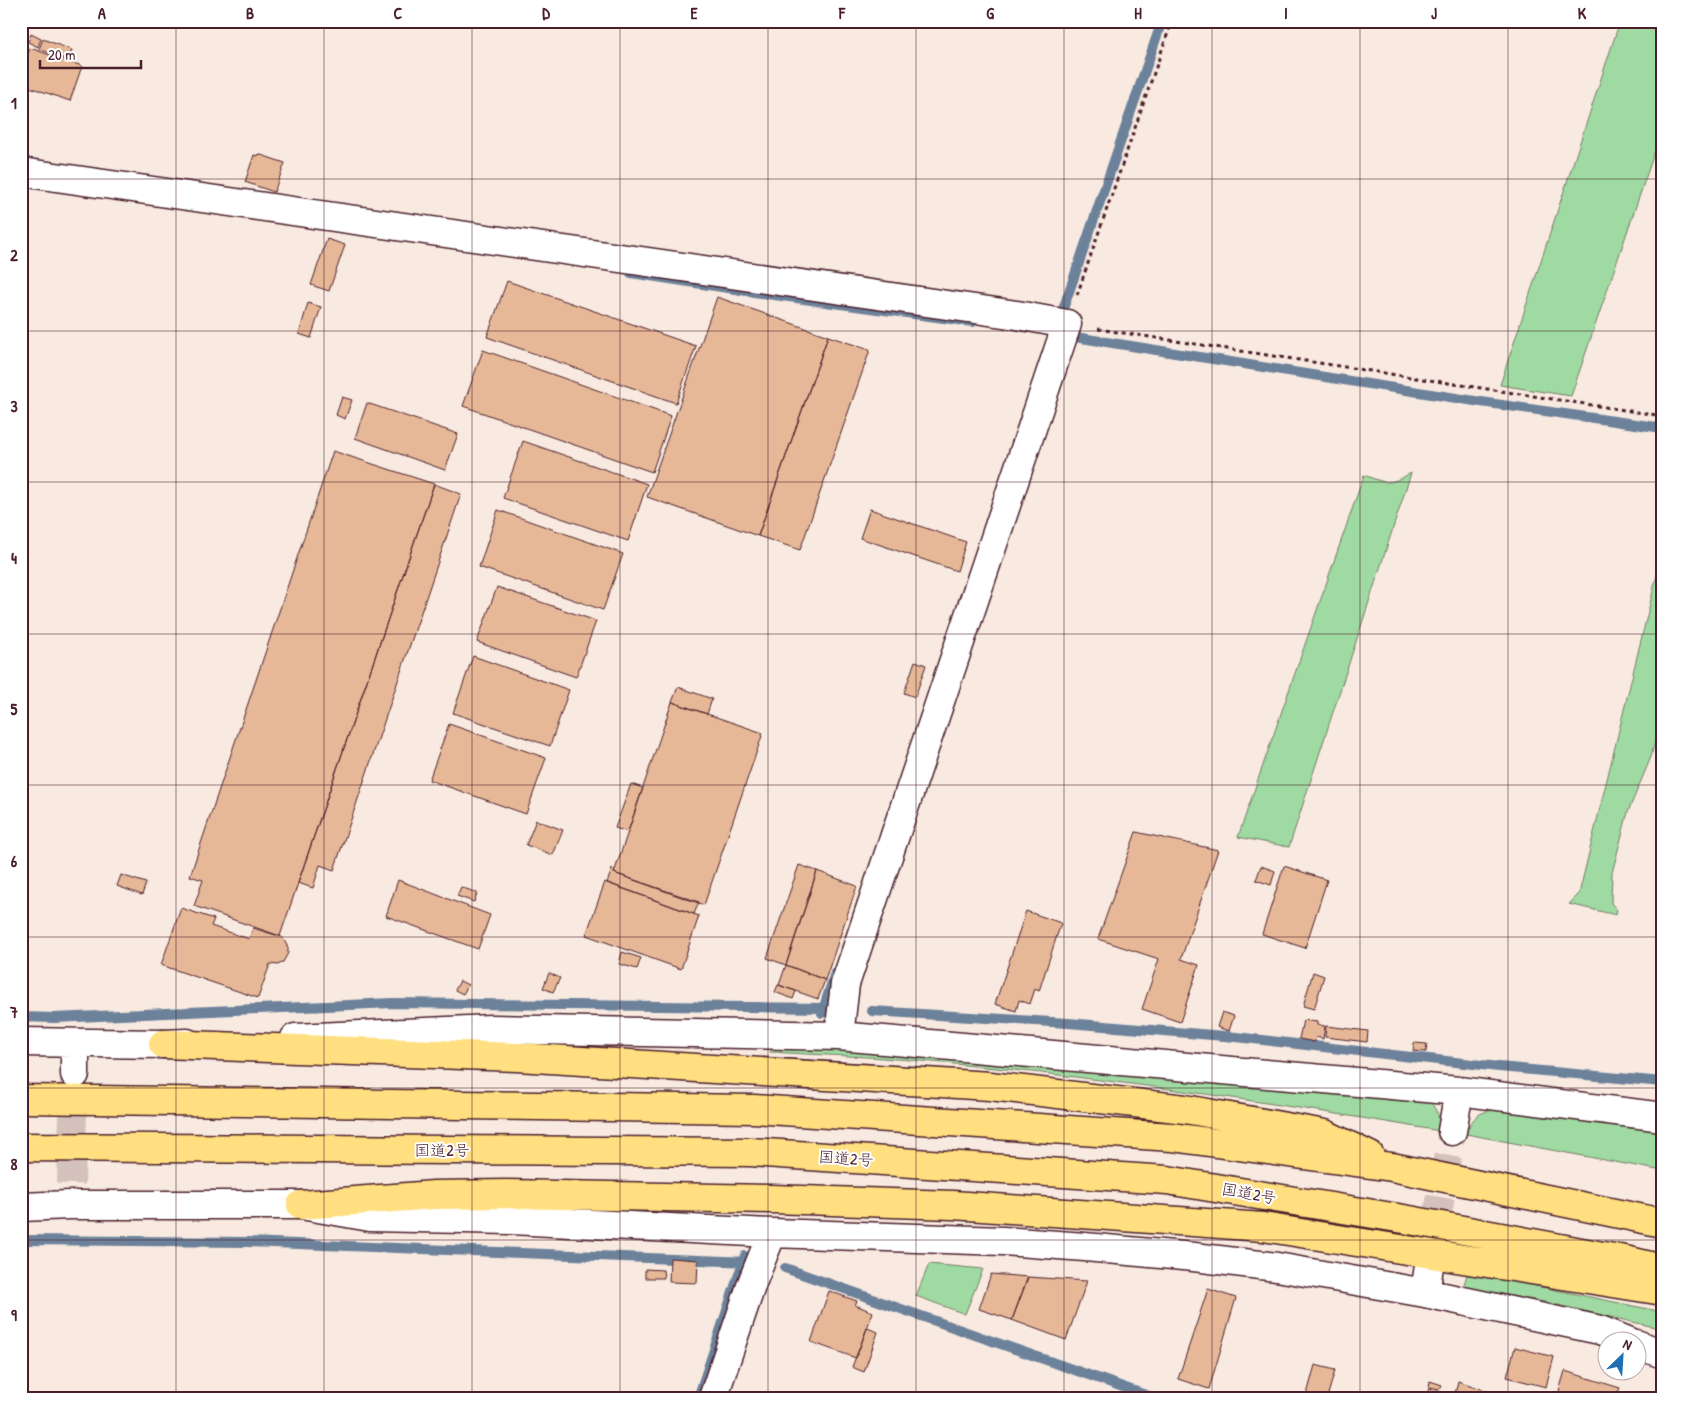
<svg xmlns="http://www.w3.org/2000/svg" width="1684" height="1419" font-family="'Patrick Hand','Klee One',sans-serif">
  <style>
    .green { fill: #9edaa1; stroke: #747c66 }
    .lines { fill: none; stroke-linecap: round; stroke-linejoin: round }
    .stream { stroke: #6c819a; stroke-width: 10 }
    .building { fill: #e7b897; stroke: #4a1f2b }
    .street-tunnel { stroke: #d5c1bc; stroke-width: 28; stroke-dasharray: 28 14; stroke-linecap: butt }
    .street-casing { stroke: #4a1f2b; stroke-width: 31 }
    .highway-casing { stroke: #4a1f2b; stroke-width: 31 }
    .path { stroke: #4a1f2b; stroke-width: 3; stroke-dasharray: 4 4; stroke-linecap: butt }
    .street { stroke: #fff; stroke-width: 28 }
    .highway { stroke: #ffdf80; stroke-width: 28 }
    .grid { fill: none; stroke: #4a1f2b; stroke-width: 1; stroke-opacity: 0.55 }
    .labels { text-anchor: middle; stroke-width: 4; stroke-linejoin: round; paint-order: stroke }
    .street-label { font-size: 16px; fill: #4a1f2b; stroke: #fff }
    .neatline { fill: none; stroke: #4a1f2b; stroke-width: 2 }
    .grid-label { font-size: 16px; text-anchor: middle; font-weight: bold; fill: #4a1f2b }
  </style>
  <rect width="100%" height="100%" fill="#f8eae0"/>
  <filter id="ink" filterUnits="userSpaceOnUse"><feTurbulence type="fractalNoise" baseFrequency=".02" numOctaves="2"/><feDisplacementMap in="SourceGraphic" scale="10" xChannelSelector="R" yChannelSelector="G"/><feConvolveMatrix kernelMatrix="1 2 1 2 8 2 1 2 1" color-interpolation-filters="sRGB"/></filter>
  <g filter="url(#ink)">
    <path class="green" d="M1620 21H1663V127L1571 396 1500 385Z
      M1411 473 1289 847 1238 837 1364 475C1387 484 1389 485 1411 473Z
      M1663 550V710L1651 757 1628 812 1612 873 1611 903 1617 910 1616 915 1569 904 1579 894Z
      M773 1047 881 1050 1430 1102C1438 1111 1440 1119 1440 1131 1264 1101 1087 1075 910 1060 864 1056 817 1055 770 1052Z
      M1506 1109 1642 1126 1663 1131V1171L1466 1134C1474 1111 1484 1111 1506 1109Z
      M929 1264 983 1269 965 1314 916 1296Z
      M1468 1272 1663 1312V1329L1545 1302 1463 1287Z"/>
    <g class="lines">
      <path class="stream" d="M631 273 767 294 973 322
        M1059 321 1162 21
        M1075 337 1481 402 1663 428
        M872 1011 1068 1023 1236 1037 1499 1067 1663 1082
        M822 1013 835 973
        M21 1017 54 1018 393 1003 830 1008
        M21 1240 247 1242 750 1262
        M785 1268 1154 1398
        M698 1398 745 1256"/>
    </g>
    <path class="building" d="M31 34 41 39 38 47 28 42Z
      M43 39 72 50 68 60 39 49Z
      M30 48 82 66 70 101 21 84V73Z
      M258 154 285 163 274 192 245 182 254 155 258 156Z
      M327 239 345 245 329 291 311 285Z
      M507 281 696 346 676 403 487 337Z
      M717 297 828 336 758 536 647 497Z
      M308 303 321 307 311 338 299 334Z
      M828 336 870 350 800 550 758 536Z
      M483 350 671 416 652 472 463 406Z
      M342 397 352 400 345 419 336 415Z
      M367 403 458 434 445 470 355 438Z
      M523 441 647 484 628 541 503 498Z
      M333 451 434 484 280 936 194 906 203 880 190 876Z
      M434 484 461 494 334 870 320 865 313 888 298 883Z
      M870 509 966 542 957 571 860 538Z
      M498 510 623 554 603 610 479 567Z
      M497 587 596 621 576 677 477 642Z
      M473 656 569 690 550 746 453 713Z
      M915 661 926 665 915 697 904 693Z
      M678 687 712 699 707 714 672 702Z
      M672 702 763 733 704 905 614 873Z
      M449 724 546 758 526 814 429 780Z
      M631 784 643 788 628 832 615 828Z
      M536 820 563 830 553 855 526 845Z
      M1136 832 1218 850 1181 959 1199 965 1180 1022 1142 1009 1159 959 1098 939Z
      M799 865 817 871 786 965 825 980 818 999 779 985 786 965 767 958Z
      M1261 866 1275 871 1271 885 1256 880Z
      M1284 866 1327 880 1305 948 1262 934Z
      M612 869 615 870 614 873 699 902 694 914 607 883Z
      M817 871 857 886 825 980 786 965Z
      M121 875 146 883 142 895 117 886Z
      M398 880 490 915 478 949 386 916Z
      M605 882 699 916 681 969 586 935Z
      M461 887 477 893 474 902 457 896Z
      M181 908 214 919 211 926 249 939 253 928 282 937 284 940 288 948V953L283 962 278 965 270 964 258 998 161 965Z
      M1026 911 1061 923 1039 991 1035 989 1030 1004 1019 1000 1016 1011 995 1004Z
      M622 952 641 958 637 969 619 964Z
      M1313 972 1324 976 1314 1009 1303 1006Z
      M549 973 560 978 553 992 543 988Z
      M460 981 468 985 463 994 455 990Z
      M778 985 796 991 793 999 775 992Z
      M1222 1012 1234 1016 1229 1031 1217 1027Z
      M1303 1020 1317 1022V1025L1325 1026 1323 1039 1316 1037 1315 1042 1299 1039Z
      M1326 1026 1368 1031 1367 1042 1325 1037Z
      M1414 1043 1427 1044 1426 1052 1413 1051Z
      M670 1258 698 1260 697 1283 669 1282Z
      M645 1269 663 1270 664 1278H645Z
      M991 1274 1028 1277 1012 1320 979 1309Z
      M1028 1277 1087 1281 1066 1340 1012 1320Z
      M1208 1289 1236 1298 1209 1389 1178 1379Z
      M829 1291 857 1301 855 1305 873 1312 856 1358 811 1342Z
      M867 1328 878 1332 864 1372 852 1367Z
      M1515 1347 1554 1357 1546 1387 1507 1377Z
      M1315 1365 1335 1370 1327 1398H1321L1307 1394Z
      M1565 1371 1620 1388 1618 1392 1635 1396V1398H1557Z
      M1430 1381 1442 1385 1440 1389 1429 1387Z
      M1458 1381 1494 1393 1493 1398H1454Z
      M1429 1388 1441 1392 1440 1398H1426Z
      M1658 1390 1663 1392V1398H1656Z"/>
    <g class="lines">
      <path class="street-tunnel" d="M71 1184 74 1076
        M1429 1266 1452 1131"/>
      <g class="street-casing">
        <path id="street" d="M21 172 1017 315 1067 324 845 984 839 1036
          M295 1038 491 1029 839 1036 1459 1091 1663 1117
          M21 1042 163 1044 187 1043
          M75 1074V1043
          M1452 1131 1459 1091
          M21 1207 70 1205H301L370 1217 511 1220 772 1233 1003 1241 1085 1247 1194 1257 1277 1267 1425 1293 1600 1330 1630 1342
          M1425 1293 1429 1266
          M1636 1344 1663 1354
          M713 1398 752 1283 772 1233"/>
      </g>
      <g class="highway-casing">
        <path id="highway" d="M163 1044 517 1057 990 1086 1185 1109 1325 1134 1370 1156
          M21 1099 754 1109 1172 1137 1392 1167 1663 1223
          M21 1147 750 1152 1167 1180 1404 1219 1630 1261 1663 1269
          M301 1205 434 1195 507 1194 772 1199 953 1205 1263 1227 1663 1291"/>
      </g>
      <path class="path" d="M1077 295 1172 21
        M1098 329 1663 416"/>
      <use href="#street" class="street"/>
      <use href="#highway" class="highway"/>
    </g>
  </g>
  <path class="grid" d="M176 21V1398M324 21V1398M472 21V1398M620 21V1398M768 21V1398M916 21V1398M1064 21V1398M1212 21V1398M1360 21V1398M1508 21V1398M21 179H1663M21 331H1663M21 482H1663M21 634H1663M21 785H1663M21 937H1663M21 1088H1663M21 1240H1663"/>
  <g class="labels">
    <g class="street-label">
      <text x="442" y="1156">国道2号</text>
      <text transform="translate(846 1158) rotate(4)" y="6">国道2号</text>
      <text transform="translate(1249 1193) rotate(10)" y="6">国道2号</text>
    </g>
  </g>
  <rect width="1684" height="1419" fill="none" stroke="#fff" stroke-width="55"/>
  <g transform="translate(1622 1356) rotate(25)"><circle r="24" fill="#ffffff" stroke="#b7a5aa"/>
  <path d="M0-4L9 19L0 12L-9 19Z" fill="#1f6fb2"/>
  <text y="-8" font-size="14" font-weight="bold" text-anchor="middle" fill="#4a1f2b">N</text>
  </g>
  <path d="M40 60v8h101v-8" fill="none" stroke="#4a1f2b" stroke-width="2.5"/>
  <text x="48" y="60" font-size="15" fill="#4a1f2b" stroke="#ffffff" stroke-width="4" paint-order="stroke">20 m</text>
  <rect x="28" y="28" width="1628" height="1364" class="neatline"/>
  <g class="grid-label">
    <text x="102" y="19">A</text>
    <text x="250" y="19">B</text>
    <text x="398" y="19">C</text>
    <text x="546" y="19">D</text>
    <text x="694" y="19">E</text>
    <text x="842" y="19">F</text>
    <text x="990" y="19">G</text>
    <text x="1138" y="19">H</text>
    <text x="1286" y="19">I</text>
    <text x="1434" y="19">J</text>
    <text x="1582" y="19">K</text>
    <text x="14" y="109">1</text>
    <text x="14" y="261">2</text>
    <text x="14" y="412">3</text>
    <text x="14" y="564">4</text>
    <text x="14" y="715">5</text>
    <text x="14" y="867">6</text>
    <text x="14" y="1018">7</text>
    <text x="14" y="1170">8</text>
    <text x="14" y="1321">9</text>
  </g>
</svg>
